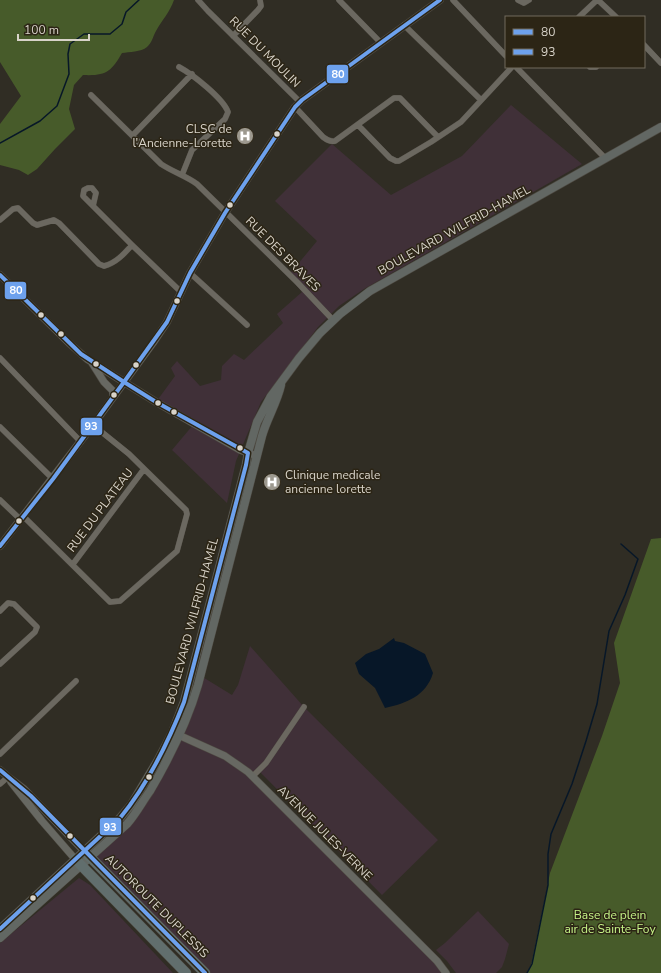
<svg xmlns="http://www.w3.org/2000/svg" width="661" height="973" font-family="'Nunito Sans',sans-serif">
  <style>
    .commercial { fill: #403038 }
    .green { fill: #475b2a }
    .water { fill: #071728 }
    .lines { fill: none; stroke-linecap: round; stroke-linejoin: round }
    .stream { stroke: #071728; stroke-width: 1.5 }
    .street-casing { stroke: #4e4a42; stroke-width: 6 }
    .secondary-casing { stroke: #4e4a42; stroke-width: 8 }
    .primary-casing { stroke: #4e4a42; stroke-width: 9 }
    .highway-casing { stroke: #4e4a42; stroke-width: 11 }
    .street { stroke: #6b6860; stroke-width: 5.5 }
    .secondary { stroke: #676862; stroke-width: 7 }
    .primary { stroke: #626763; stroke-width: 8 }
    .highway { stroke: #616e6d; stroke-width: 10 }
    .bus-1-casing { stroke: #2c2515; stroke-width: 7 }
    .bus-2-casing { stroke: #2c2515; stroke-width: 7 }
    .bus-1 { stroke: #6da1ed; stroke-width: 4 }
    .bus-2 { stroke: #6da1ed; stroke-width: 4 }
    .bus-dot { fill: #d8d3c9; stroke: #2c2515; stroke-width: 1.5 }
    .labels { text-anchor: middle; stroke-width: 3; stroke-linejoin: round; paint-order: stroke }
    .street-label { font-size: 12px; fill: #d8d3c9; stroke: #2c2515 }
    .poi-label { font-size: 12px; fill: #d8d3c9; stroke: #2c2515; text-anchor: end }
    .park-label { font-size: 12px; fill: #c6f588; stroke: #2c2515 }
    .line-badge { stroke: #2c2515; stroke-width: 1.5 }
    .badge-label { font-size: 11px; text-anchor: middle; font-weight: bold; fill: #fff }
  </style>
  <rect width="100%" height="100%" fill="#302d24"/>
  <path class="commercial" d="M511 105 582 164 364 289 339 306 318 327 261 402 236 461 227 503 172 450 193 425 156 402 175 376 171 368 177 361 200 386 221 380 222 366 234 354 244 360 283 323 277 314 302 292 288 276 317 241 275 201 332 144 391 195 462 156Z
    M250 646 304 707 438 840 382 895 259 771 253 776 446 973H205L91 857 123 828 165 765 201 676 232 695 238 685Z
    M79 878 90 885 173 973H0V943Z
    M478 911 509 944 505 959 502 967 496 973H456L447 961 436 950 445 943Z"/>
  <path class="green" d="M0 0H174C170 12 162 20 156 31 153 36 152 43 147 47 141 52 129 52 122 53 111 72 106 76 83 75L74 85 69 109 75 129 55 149 37 169 28 175 19 170 0 165V124L21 96 0 62Z
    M661 538V973H527L531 965 550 873 602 736 620 683 614 643 651 539Z"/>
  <path class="water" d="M394 638 395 641 404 643 425 654 433 673C426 696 407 703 385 708L375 688 359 674 355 663 366 654 379 649Z"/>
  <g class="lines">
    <path class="stream" d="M0 143 40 121 57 106 69 74 68 54 70 44 84 34H110L122 24 126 12 139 0
      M527 973 532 964 548 885V854L551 834 572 784 586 741 597 704 609 631 625 595 638 559 621 544"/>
    <g class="street-casing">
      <path id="street" d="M198 0 208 11 300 102
        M339 0 380 42
        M453 0 506 56
        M518 0 524 3 529 0
        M598 0 616 17
        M579 17 597 0
        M404 25 481 100
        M233 36 258 10 261 6 260 0
        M644 45 661 63
        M179 67C192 74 223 98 228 112L225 119 192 150 182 175
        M516 67 605 158
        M590 67H596
        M91 95 161 164C173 172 186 176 197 184L297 282 333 320
        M295 107 323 137C327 140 330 142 335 141L394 98H400L438 137
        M358 125 390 158 396 161H399L431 142 461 122 512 67
        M133 135 192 74
        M88 188H92L96 193 93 206 83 196 84 190Z
        M93 206 132 245
        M0 220 13 209 18 208 33 223 37 225 54 220 59 223 99 264 104 266C116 263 124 254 132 245L180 291
        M190 273 247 325
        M0 358 81 442
        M0 427 53 479
        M0 500 21 520
        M23 516 110 602 120 601 177 551 187 514 186 510 129 454 93 425
        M73 564 144 469
        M0 611 8 603 14 604 37 627 35 632 0 664
        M0 754 76 681
        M253 776 266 763 304 707
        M0 784 8 777"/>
    </g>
    <g class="secondary-casing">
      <path id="secondary" d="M0 275 69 343 87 359 156 402 240 450 257 456
        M92 363 104 382 113 391V397
        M0 546 93 425 153 343 167 322 190 273 225 213 295 107 302 100 440 0
        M174 733 225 756 248 772 437 961 446 973
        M0 770 8 777 24 789 84 851
        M11 782 42 821 75 859"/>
    </g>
    <g class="primary-casing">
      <path id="primary" d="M0 929 120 818 131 805 158 760 172 733 184 702 246 465 248 453 257 422 271 396 299 358 320 333 340 314 370 291 661 127
        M0 938 127 824C136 814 142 802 150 791 170 757 187 723 198 685L262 436C267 418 277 403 281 385"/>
    </g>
    <g class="highway-casing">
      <path id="highway" d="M84 851 205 973
        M75 859 186 973"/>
    </g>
    <use href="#street" class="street"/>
    <use href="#secondary" class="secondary"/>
    <use href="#primary" class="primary"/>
    <use href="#highway" class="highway"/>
    <g class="bus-1-casing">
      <path id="bus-1" d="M0 275 81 354 124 382
        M124 382 167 322 190 273 225 213 295 107 302 100 440 0"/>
    </g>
    <g class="bus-2-casing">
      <path id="bus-2" d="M0 546 53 479 124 382 156 402 248 453 246 465 184 702C168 743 148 784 120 818L0 929
        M0 770 31 796 205 973"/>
    </g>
    <use href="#bus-1" class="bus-1"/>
    <use href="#bus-2" class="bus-2"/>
  </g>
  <defs>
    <g id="hospital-disc" transform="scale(0.9)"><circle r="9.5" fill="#9d998f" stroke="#2c2515"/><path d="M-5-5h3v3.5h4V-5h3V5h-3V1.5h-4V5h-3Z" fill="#fff"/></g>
  </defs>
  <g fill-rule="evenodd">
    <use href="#hospital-disc" x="245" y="136"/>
    <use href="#hospital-disc" x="272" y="482"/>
  </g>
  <g class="bus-dot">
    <circle cx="277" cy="134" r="3.5"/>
    <circle cx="230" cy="205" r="3.5"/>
    <circle cx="177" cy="301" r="3.5"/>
    <circle cx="41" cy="315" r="3.5"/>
    <circle cx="61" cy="334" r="3.5"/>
    <circle cx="96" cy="364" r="3.5"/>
    <circle cx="136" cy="365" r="3.5"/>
    <circle cx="114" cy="395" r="3.5"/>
    <circle cx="158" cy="403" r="3.5"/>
    <circle cx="174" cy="412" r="3.5"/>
    <circle cx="240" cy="448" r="3.5"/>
    <circle cx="19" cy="521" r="3.5"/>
    <circle cx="149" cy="777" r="3.5"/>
    <circle cx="70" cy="836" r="3.5"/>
    <circle cx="33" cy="898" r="3.5"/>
  </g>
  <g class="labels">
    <g class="street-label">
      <text transform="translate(265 52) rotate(45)" y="4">RUE DU MOULIN</text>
      <text transform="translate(454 230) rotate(-29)" y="4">BOULEVARD WILFRID-HAMEL</text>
      <text transform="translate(283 254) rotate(45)" y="4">RUE DES BRAVES</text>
      <text transform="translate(100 510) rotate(-53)" y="4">RUE DU PLATEAU</text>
      <text transform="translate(192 621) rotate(-75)" y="4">BOULEVARD WILFRID-HAMEL</text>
      <text transform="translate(325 833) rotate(45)" y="4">AVENUE JULES-VERNE</text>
      <text transform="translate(157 906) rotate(45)" y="4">AUTOROUTE DUPLESSIS</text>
    </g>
    <g class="poi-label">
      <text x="232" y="133">CLSC de<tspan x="232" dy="14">l'Ancienne-Lorette</tspan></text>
      <text x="285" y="479" text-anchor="start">Clinique medicale<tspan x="285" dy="14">ancienne lorette</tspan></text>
    </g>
    <g class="park-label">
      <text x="610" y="919">Base de plein<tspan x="610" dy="14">air de Sainte-Foy</tspan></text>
    </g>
  </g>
  <g class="line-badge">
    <rect x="326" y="64" width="23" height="20" rx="4" fill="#6da1ed"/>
    <rect x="4" y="281" width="23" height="19" rx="4" fill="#6da1ed"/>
    <rect x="80" y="417" width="23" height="19" rx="4" fill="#6da1ed"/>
    <rect x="99" y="817" width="23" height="19" rx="4" fill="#6da1ed"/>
  </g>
  <g class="badge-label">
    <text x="338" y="78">80</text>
    <text x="16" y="294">80</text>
    <text x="91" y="430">93</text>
    <text x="110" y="831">93</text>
  </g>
  <rect x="505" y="16" width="140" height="52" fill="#2c2515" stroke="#716b5d"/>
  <rect x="513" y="29" width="20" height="6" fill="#6da1ed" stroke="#716b5d"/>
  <text x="541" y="36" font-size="12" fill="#d8d3c9">80</text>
  <rect x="513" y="49" width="20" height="6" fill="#6da1ed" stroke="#716b5d"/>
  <text x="541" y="56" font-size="12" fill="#d8d3c9">93</text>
  <path d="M18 34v6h71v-6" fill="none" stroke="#d8d3c9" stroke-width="2"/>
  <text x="24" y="34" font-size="12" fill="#d8d3c9" stroke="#2c2515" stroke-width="3" paint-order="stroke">100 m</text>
</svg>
